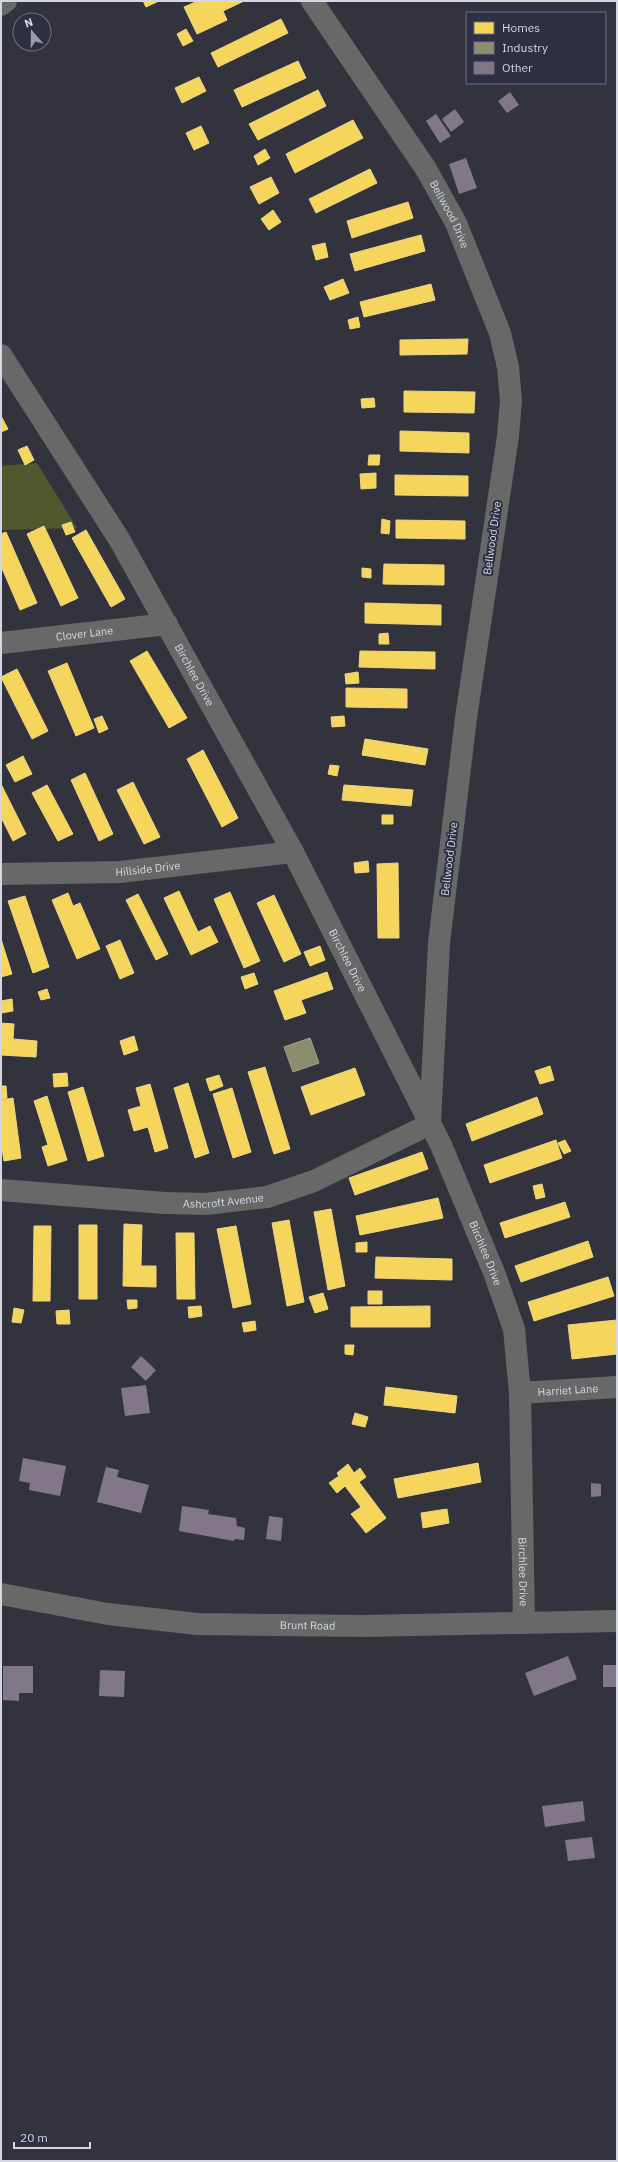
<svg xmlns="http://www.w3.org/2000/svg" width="618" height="2162" font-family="'IBM Plex Sans',sans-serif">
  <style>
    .green { fill: #50582e }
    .homes { fill: #f6d55c; stroke: #ecd584 }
    .industry { fill: #8c8c6e; stroke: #a2a291 }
    .building { fill: #827787 }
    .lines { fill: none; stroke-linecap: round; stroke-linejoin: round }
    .minor { stroke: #676968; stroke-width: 22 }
    .labels { text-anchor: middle; stroke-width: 4; stroke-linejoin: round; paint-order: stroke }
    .street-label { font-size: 11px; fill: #d4d6e3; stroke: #2e2f43 }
  </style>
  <rect width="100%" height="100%" fill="#33333e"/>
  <path class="green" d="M37 463 77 528 1 530V466Z"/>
  <path class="homes" d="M143 1H159L146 7Z
    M198 1H244L223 11 227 20 197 34 184 7Z
    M281 19 288 33 218 67 211 53Z
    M186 29 193 41 183 46 177 34Z
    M298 61 306 78 242 107 234 90Z
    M199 77 206 91 182 103 175 88Z
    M318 90 326 106 258 140 249 124Z
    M353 120 363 138 295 173 286 154Z
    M201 126 209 143 194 150 186 133Z
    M265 149 270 158 258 165 254 156Z
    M370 169 377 183 316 213 309 199Z
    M271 177 279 193 259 204 250 187Z
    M408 202 413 218 352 238 347 221Z
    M273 210 281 222 269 230 261 219Z
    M421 235 425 251 355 271 350 254Z
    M325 243 328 257 316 260 312 246Z
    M343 279 349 293 330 300 324 287Z
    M431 284 435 300 364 317 360 302Z
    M358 317 360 327 350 329 348 320Z
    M468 339 467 354 400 355V340Z
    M404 391 475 392 474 413 404 412Z
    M374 398 375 407 362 408 361 399Z
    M1 416 8 429 1 432Z
    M400 431 469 433V453L400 451Z
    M27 446 34 460 25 465 18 450Z
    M369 455H380L379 465H368Z
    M376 473V488L361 489 360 474Z
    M395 475 468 476V496L395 495Z
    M382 519 390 521 389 534 381 533Z
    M396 520 465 521V539L396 538Z
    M71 522 75 532 66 535 62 525Z
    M44 526 78 598 61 606 27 534Z
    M86 530 125 599 111 607 72 538Z
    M6 532 37 603 20 610 1 566V534Z
    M384 564 444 565V585L383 584Z
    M362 568 371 569V578L362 577Z
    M365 603 441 605V625L365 623Z
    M388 633 389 644H379V634Z
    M147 651 187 718 169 728 130 661Z
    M360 651 435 652V669L359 667Z
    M67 663 94 728 76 736 48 671Z
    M17 669 48 731 32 739 1 677Z
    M358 672 359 683 346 684 345 674Z
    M346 688 407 689V708L346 707Z
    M102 716 108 729 99 733 94 719Z
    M344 716 345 726 332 727 331 717Z
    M365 739 428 749 425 765 362 755Z
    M203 750 238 818 222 827 187 759Z
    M23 756 32 774 15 782 6 765Z
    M330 765 339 766 337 776 328 774Z
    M85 773 113 834 99 841 71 780Z
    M133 782 160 837 144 844 117 790Z
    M1 784 26 834 13 841 1 817Z
    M47 785 73 834 58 841 32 793Z
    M344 785 413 790 411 806 342 800Z
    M382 815H393V824H382Z
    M368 861 369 872 355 873 354 863Z
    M398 863 399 938H378L377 864Z
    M179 891 198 932 210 926 218 942 191 955 164 898Z
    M230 892 260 961 244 968 214 899Z
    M68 893 73 906 80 903 100 949 77 959 52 900Z
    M138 894 168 954 156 960 126 900Z
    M274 895 301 954 284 962 257 903Z
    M25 896 49 967 33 973 8 901Z
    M1 939 12 974 1 977Z
    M120 940 134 973 120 979 106 946Z
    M320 946 325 960 310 966 304 952Z
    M327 972 333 989 301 1000 306 1013 285 1020 274 991Z
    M254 973 258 984 245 989 241 977Z
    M47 989 50 998 41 1000 38 992Z
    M12 999 13 1011 1 1013V1001Z
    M1 1023 14 1024 13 1039 37 1041 36 1057 1 1055Z
    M134 1036 138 1050 124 1055 120 1041Z
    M550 1066 554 1080 540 1084 535 1071Z
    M265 1067 290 1149 274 1154 248 1072Z
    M355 1068 365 1095 311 1115 301 1087Z
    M67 1073 68 1086 54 1087 53 1074Z
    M219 1075 223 1086 210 1091 206 1079Z
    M188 1083 209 1153 195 1158 174 1088Z
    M150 1084 168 1148 155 1152 148 1127 134 1131 128 1110 141 1106 136 1088Z
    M1 1086H6L7 1098 1 1099Z
    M83 1087 104 1156 88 1161 68 1092Z
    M232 1088 251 1152 233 1158 213 1094Z
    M47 1096 67 1160 48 1166 42 1147 48 1145 34 1101Z
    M537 1097 543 1114 472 1141 466 1124Z
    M13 1098 21 1158 4 1161 1 1142V1100Z
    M556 1140 562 1158 490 1183 484 1165Z
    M565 1140 571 1151 564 1154 558 1143Z
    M422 1152 428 1169 355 1195 349 1178Z
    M542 1184 545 1197 536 1199 533 1186Z
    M438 1198 443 1218 360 1235 356 1216Z
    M565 1202 570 1217 505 1238 500 1223Z
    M331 1209 345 1286 328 1290 314 1212Z
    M289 1220 304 1302 287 1306 272 1223Z
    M124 1224 142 1225 141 1266H156V1287L123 1286Z
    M79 1225H97V1299H79Z
    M34 1226H51L50 1301H33Z
    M236 1226 251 1304 233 1308 217 1229Z
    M176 1233H194L195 1299H177Z
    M588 1241 593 1257 521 1282 515 1266Z
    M367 1242V1252H356V1243Z
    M376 1257 452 1259V1280L375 1278Z
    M608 1277 614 1296 534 1321 528 1302Z
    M368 1291H382V1304H368Z
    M323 1293 328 1309 315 1313 309 1297Z
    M127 1300H137V1308L128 1309Z
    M201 1306 202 1316 189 1318 188 1307Z
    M430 1306V1327H351V1307Z
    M14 1308 24 1310 21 1323 12 1322Z
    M69 1310 70 1324H57L56 1311Z
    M617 1320V1354L572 1359 568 1325Z
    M255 1321 256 1330 244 1332 242 1323Z
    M345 1345H354L353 1355 345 1354Z
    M386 1387 457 1396 455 1413 384 1405Z
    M355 1413 368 1417 365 1427 352 1424Z
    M478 1463 481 1482 398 1498 394 1479Z
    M348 1464 354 1473 360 1468 366 1477 359 1482 386 1518 366 1533 351 1514 361 1507 345 1486 337 1493 329 1483 339 1476 337 1473Z
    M447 1509 449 1523 423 1528 421 1513Z"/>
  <path class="industry" d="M310 1038 319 1063 293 1072 284 1047Z"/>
  <path class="building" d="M510 92 519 105 507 113 498 101Z
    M455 109 464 122 451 132 442 119Z
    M436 114 451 136 440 143 426 121Z
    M466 158 477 188 459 194 449 164Z
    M141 1356 156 1370 146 1381 131 1367Z
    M146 1385 150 1413 125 1416 121 1388Z
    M23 1458 66 1466 60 1496 29 1490 30 1483 19 1481Z
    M106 1467 119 1470 117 1477 149 1485 141 1513 97 1502Z
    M591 1483 601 1484V1496L591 1497Z
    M182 1506 209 1510 208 1514 236 1518 237 1526 245 1528 244 1540 235 1539 234 1541 179 1531Z
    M269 1516 283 1518 281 1541 266 1539Z
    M568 1656 577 1679 534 1696 525 1673Z
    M603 1665H617V1687H603Z
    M3 1666H33V1693H19V1701L3 1700Z
    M100 1670 125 1671 124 1697 99 1696Z
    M583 1801 585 1821 545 1827 542 1806Z
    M592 1837 595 1858 568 1861 565 1840Z"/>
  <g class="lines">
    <g class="minor">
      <path id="s1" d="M312 1 426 169 456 223 500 333 508 367 511 401 508 436 466 718 439 943 430 1123"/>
      <path d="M1 5 6 1"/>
      <path id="s2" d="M1 355 119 539 293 852 441 1145 495 1275 514 1329 520 1393 524 1622"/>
      <path id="s3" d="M1 643 167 624"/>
      <path id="s4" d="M1 874 120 872 293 852"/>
      <path id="s5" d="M1 1190 165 1203 206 1204 267 1197 314 1181 430 1124"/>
      <path id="s6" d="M520 1393 617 1387"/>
      <path id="s7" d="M1 1594 108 1614 197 1624 364 1626 617 1621"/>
    </g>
  </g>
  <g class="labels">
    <g class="street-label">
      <text dy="4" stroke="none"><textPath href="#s1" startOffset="254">Bellwood Drive</textPath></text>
      <text transform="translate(492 538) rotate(-82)" y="4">Bellwood Drive</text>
      <text dy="4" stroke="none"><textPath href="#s3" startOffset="84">Clover Lane</textPath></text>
      <text dy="4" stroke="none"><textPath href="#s2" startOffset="374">Birchlee Drive</textPath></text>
      <text transform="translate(449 859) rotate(-83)" y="4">Bellwood Drive</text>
      <text dy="4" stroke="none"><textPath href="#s4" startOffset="147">Hillside Drive</textPath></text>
      <text dy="4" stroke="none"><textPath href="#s2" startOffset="698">Birchlee Drive</textPath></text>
      <text dy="4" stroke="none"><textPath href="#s5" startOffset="223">Ashcroft Avenue</textPath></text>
      <text dy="4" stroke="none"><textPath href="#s2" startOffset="1022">Birchlee Drive</textPath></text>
      <text dy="4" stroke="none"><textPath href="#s6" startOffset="48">Harriet Lane</textPath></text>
      <text dy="4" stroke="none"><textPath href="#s2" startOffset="1346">Birchlee Drive</textPath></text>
      <text dy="4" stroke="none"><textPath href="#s7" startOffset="309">Brunt Road</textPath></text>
    </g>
  </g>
  <rect width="618" height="2162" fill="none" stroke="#d4d6e3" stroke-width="4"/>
  <rect x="466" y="12" width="140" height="72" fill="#2e2f43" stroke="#707283"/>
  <rect x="474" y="22" width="20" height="12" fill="#f6d55c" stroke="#707283"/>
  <text x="502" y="32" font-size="12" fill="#d4d6e3">Homes</text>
  <rect x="474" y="42" width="20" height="12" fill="#8c8c6e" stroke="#707283"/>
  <text x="502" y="52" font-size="12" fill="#d4d6e3">Industry</text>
  <rect x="474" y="62" width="20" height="12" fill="#827787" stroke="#707283"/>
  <text x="502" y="72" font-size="12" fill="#d4d6e3">Other</text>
  <g transform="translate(32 32) rotate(340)"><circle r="19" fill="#2e2f43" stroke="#707283"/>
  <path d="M0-3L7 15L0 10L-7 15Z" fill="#9c9da9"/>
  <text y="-6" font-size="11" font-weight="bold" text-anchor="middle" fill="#d4d6e3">N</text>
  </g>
  <path d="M14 2142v6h76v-6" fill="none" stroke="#d4d6e3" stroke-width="2"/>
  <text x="20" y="2142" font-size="12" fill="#d4d6e3" stroke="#2e2f43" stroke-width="3" paint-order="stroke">20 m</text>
</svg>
